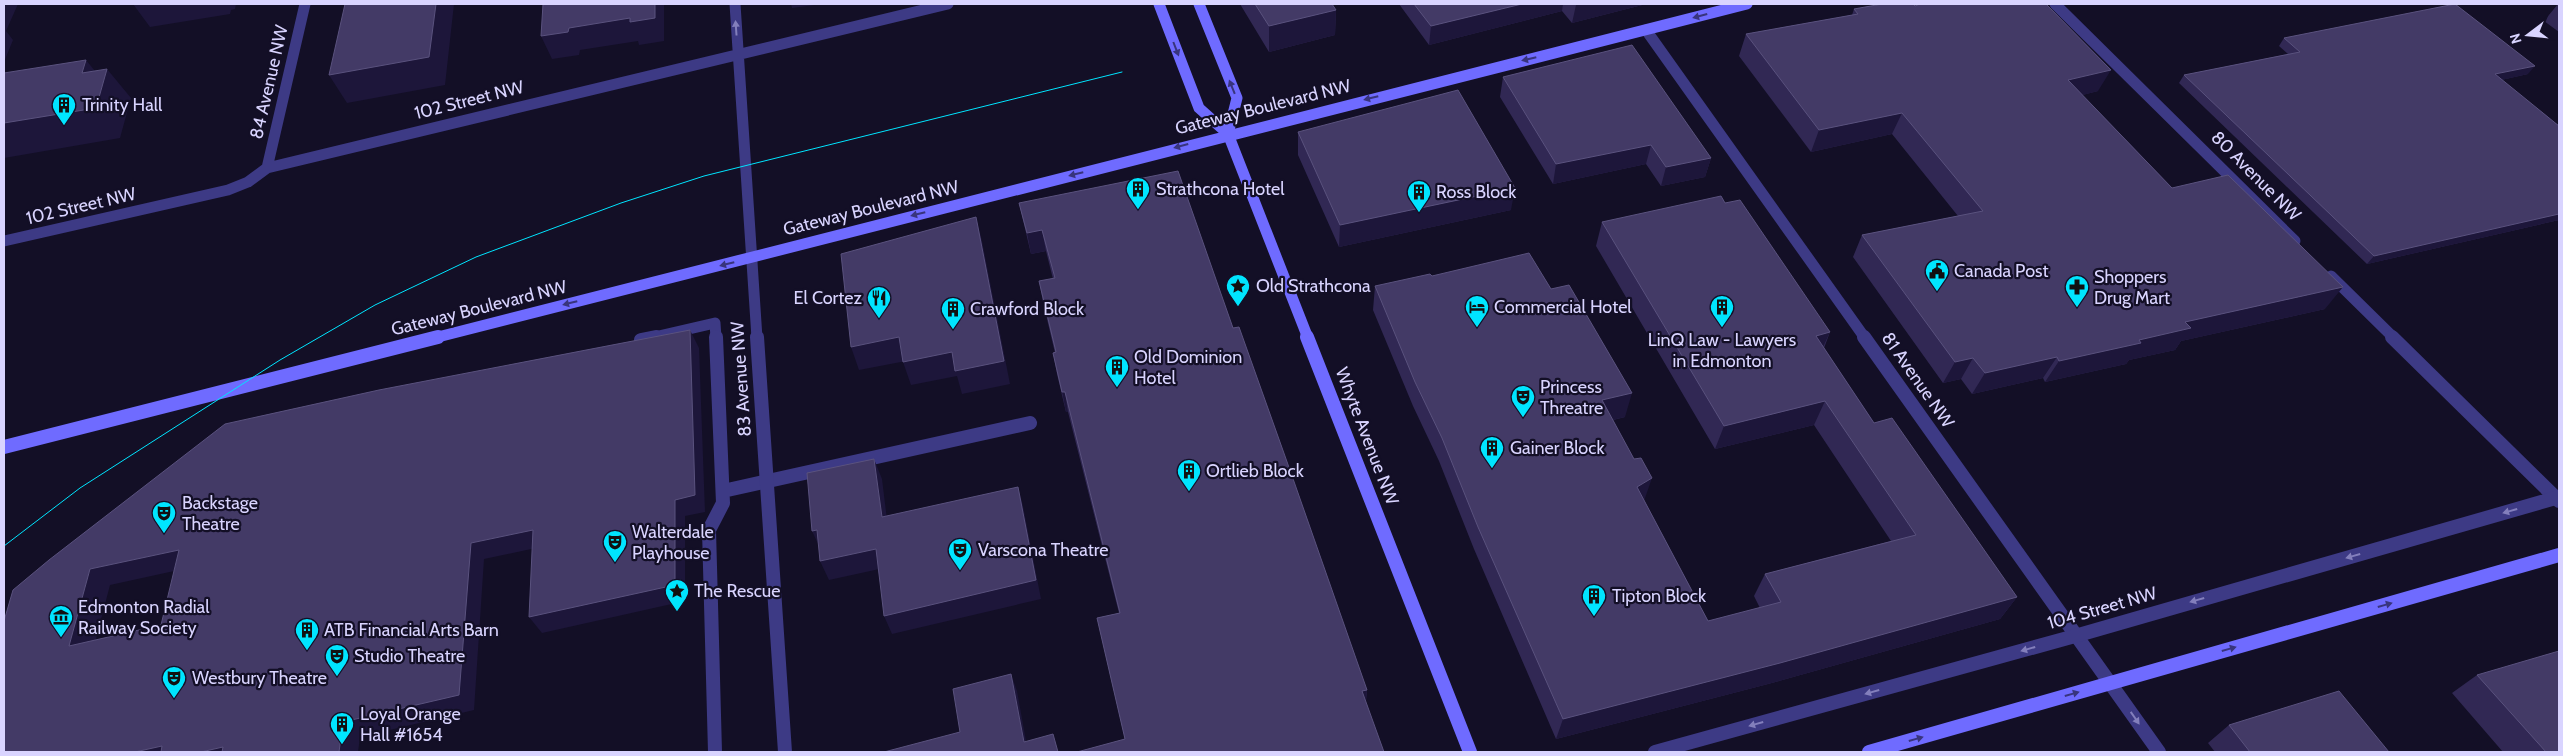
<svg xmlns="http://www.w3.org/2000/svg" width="2563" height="756" font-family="Cabin,sans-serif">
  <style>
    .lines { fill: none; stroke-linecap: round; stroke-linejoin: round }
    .pedestrian-far1 { stroke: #3d3a85; stroke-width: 11 }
    .pedestrian { stroke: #3d3a85; stroke-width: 14 }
    .minor-far1 { stroke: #3d3a85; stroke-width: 11 }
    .minor { stroke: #3d3a85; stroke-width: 14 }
    .tertiary { stroke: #3d3a85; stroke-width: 14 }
    .secondary-far1 { stroke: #6f6bff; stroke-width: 11 }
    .secondary { stroke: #6f6bff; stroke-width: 14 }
    .tram { stroke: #00e5ff; stroke-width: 1 }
    .wall { fill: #312854 }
    .shaded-wall { fill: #1d163a }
    .building { fill: #433a66; stroke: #5a527e; fill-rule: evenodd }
    .oneway { fill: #38347d }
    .oneway2 { fill: #837fbc }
    .labels { text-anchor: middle; stroke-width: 4.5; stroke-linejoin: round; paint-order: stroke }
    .street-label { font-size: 18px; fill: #d9d4ff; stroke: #130f26 }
    .poi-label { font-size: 18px; fill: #d9d4ff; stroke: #130f26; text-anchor: start }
  </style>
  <rect width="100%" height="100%" fill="#130f26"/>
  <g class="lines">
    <path class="pedestrian-far1" d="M650 338 715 323 716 338"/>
    <path class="pedestrian" d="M641 340 656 337
      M723 491 1030 423
      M715 752 709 530 723 503 716 337"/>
    <path class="minor-far1" d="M735 4 757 338
      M2055 4 2295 241
      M1646 30 1865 338
      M267 168 305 4
      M4 241 228 190 248 182 267 168 948 4
      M2331 276 2394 338"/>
    <path class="minor" d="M757 337 785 752
      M1864 337 2159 752
      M2392 337 2559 501"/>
    <path class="tertiary" d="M1655 752 2075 636 2559 497"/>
    <path class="secondary-far1" d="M1159 4 1199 108 1228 134 1308 338
      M1199 4 1237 98 1228 134
      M434 338 1747 4"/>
    <path class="secondary" d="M1307 337 1470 752
      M4 447 438 337
      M1869 752 2559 555"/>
    <path class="tram" d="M4 546 80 488 280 360 375 305 476 257 621 203 704 176 1122 72"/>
  </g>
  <path class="wall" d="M1240 4H1332L1336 10 1335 35 1269 52Z
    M1399 4H1646L1572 23 1562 11 1429 45Z
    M2558 4H2559V32L2544 21Z
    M1915 6 2098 91 2082 95 2172 188 2325 309 2181 341 2175 350 2129 360 2126 364 2045 382 2043 378 1972 394 1961 379 1943 383 1853 257 1862 235 1958 216 1892 134 1811 152 1739 56 1746 34 1852 15 1854 9Z
    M2284 38 2528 74 2501 80 2559 126V220L2367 264 2179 83 2184 75 2288 54 2279 46Z
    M1503 77 1711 158 1705 177 1661 186 1646 164 1553 184 1500 97Z
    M1298 132 1511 210 1339 247 1298 155Z
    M1019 203 1233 328 1367 690 1366 701 1125 739 1097 618 1119 613 1068 412H1066L1057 374 1053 353H1055L1043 302 1039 281 1053 279 1046 251 1031 254Z
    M1725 203 1830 332 1824 348 1874 423 2017 597 2000 619 1768 684 1556 739 1474 549 1439 461 1413 406 1373 310 1375 286 1432 276 1625 417 1613 420 1644 500 1708 621 1760 608 1754 596 1765 574 1891 541 1814 425 1715 449 1596 246 1602 222Z
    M2477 675 2559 752H2503L2452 693Z
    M2229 725 2389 752H2215L2208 743Z"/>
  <path class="shaded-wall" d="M4 4H18L6 31 13 40 4 62Z
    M133 4H236L235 9 231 10 230 14 150 27Z
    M436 4H454L445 85 347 103 329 75Z
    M655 4H664V41L639 45 638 41 580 50 579 55 552 59 541 36Z
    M791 4H822L792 8Z
    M1522 4H1563L1562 11 1429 45 1431 26Z
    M1581 4H1646L1572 23 1576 5Z
    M1336 10 1335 35 1269 52V26Z
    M86 60 103 81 107 69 131 98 120 138 4 158V123L82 73Z
    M2535 66 2528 74 2488 83 2495 74Z
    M2111 70 2098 91 2056 102 2068 80Z
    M1902 113 1892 134 1811 152 1819 130Z
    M1651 145 1646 164 1553 184 1556 164Z
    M1711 158 1705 177 1661 186 1666 167Z
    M1515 188 1511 210 1339 247 1340 225Z
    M2559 214V220L2367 264 2374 256Z
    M976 217 982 241 1010 384 962 394 957 376 911 385 903 362Z
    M1042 230 1046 251 1031 254 1027 233Z
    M2343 287 2325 309 2181 341 2175 350 2129 360 2126 364 2045 382 2059 361 2139 340 2185 322Z
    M690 330 699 348 705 512 685 516V601L542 633 529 617 675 500Z
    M1830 332 1819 356 1816 336Z
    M899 337 906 361 859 370 851 347Z
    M2057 357 2043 378 1972 394 1985 373Z
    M1973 358 1961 379 1943 383 1955 362Z
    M1062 392H1065L1068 412H1066Z
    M1632 393 1625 417 1595 424 1602 400Z
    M1825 401 1814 425 1715 449 1724 426Z
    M874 459 882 479 889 536 882 517Z
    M1652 478 1644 501 1637 487Z
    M1018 487 1023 506 1041 599 892 634 884 616Z
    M533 530 545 546 484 559 474 710 360 737 358 752H339L343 722 471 543Z
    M817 530 821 550 812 531Z
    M876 549 884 568 829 580 820 561Z
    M179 550 197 566 110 585 90 662 69 646 90 569Z
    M2017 597 2000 619 1768 684 1556 739 1563 719Z
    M1011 674 1017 691 1028 752 1024 742Z
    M1367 690 1365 707 1362 691Z
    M162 746 172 752H135Z
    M223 747 230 752H201Z"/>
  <path class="building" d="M345 4H436L429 57 329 75Z
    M543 4H655V18L630 22V18L569 28 568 32 541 36Z
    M1255 4H1332L1336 10 1269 26Z
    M1414 4H1522L1431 26Z
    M1882 4H1913L1915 6 1920 4H2046L2111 70 2068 80 2172 188 2228 175 2343 287 2185 322 2191 328 2139 340 2141 343 2059 361 2057 357 1985 373 1973 358 1955 362 1862 235 1983 211 1902 113 1819 130 1746 34 1858 14 1854 9Z
    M2455 4 2535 66 2495 74 2559 126V214L2374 256 2184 75 2300 52 2284 38Z
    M1632 45 1711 158 1666 167 1651 145 1556 164 1503 77Z
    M86 60 82 73 107 69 96 108 4 123V73Z
    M1458 90 1515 188 1340 225 1298 132Z
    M1178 171 1233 328 1239 327 1291 473 1367 690 1362 691 1384 752H1077L1125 739 1097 618 1120 613 1065 392H1062L1053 353 1056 352 1039 281 1055 278 1042 230 1027 233 1019 203Z
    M1721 196 1725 203 1740 200 1830 332 1816 336 1874 423 1892 418 2017 597 1780 663 1563 719 1478 527 1442 438 1415 382 1375 286 1430 274 1432 276 1529 253 1551 289 1569 285 1632 393 1602 400 1634 459 1641 458 1652 478 1637 487 1708 621 1781 602 1765 574 1916 535 1825 401 1724 426 1602 222Z
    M976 217 1004 361 955 371 952 352 903 362 899 337 851 347 841 254Z
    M690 330 695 495 675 500V585L529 617 533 530 471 543 459 695 343 722 339 752H222L223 747 201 752H161L162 746 135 752H4V621L13 590 49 560 225 424 379 390ZM179 550 161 625 69 646 90 569Z
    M874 459 882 517 1018 487 1036 580 884 616 876 549 820 561 817 530 812 531 807 473Z
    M2559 651V752H2546L2477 675Z
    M1011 674 1024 742 1053 734 1058 752H884L960 732 953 689Z
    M2339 691 2389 752H2250L2229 725Z"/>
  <defs><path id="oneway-solid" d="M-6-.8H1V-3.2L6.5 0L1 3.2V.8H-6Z" transform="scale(1.25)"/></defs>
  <g class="oneway">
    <use href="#oneway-solid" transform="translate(1700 16) rotate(165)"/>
    <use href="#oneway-solid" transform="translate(1176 49) rotate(69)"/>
    <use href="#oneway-solid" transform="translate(1529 59) rotate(167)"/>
    <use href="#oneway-solid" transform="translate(1232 87) rotate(-112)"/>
    <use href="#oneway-solid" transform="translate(1371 98) rotate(166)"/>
    <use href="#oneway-solid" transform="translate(1181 146) rotate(165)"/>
    <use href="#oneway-solid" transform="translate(1076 174) rotate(166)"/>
    <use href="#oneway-solid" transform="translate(918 214) rotate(166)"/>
    <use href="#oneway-solid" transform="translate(727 264) rotate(166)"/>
    <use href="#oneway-solid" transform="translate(570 303) rotate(166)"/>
    <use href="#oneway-solid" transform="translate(2385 605) rotate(-16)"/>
    <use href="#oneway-solid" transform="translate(2229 649) rotate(-16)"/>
    <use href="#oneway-solid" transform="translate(2072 694) rotate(-16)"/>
    <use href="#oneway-solid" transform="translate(1916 739) rotate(-16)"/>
  </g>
  <g class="oneway2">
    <use href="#oneway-solid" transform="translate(736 28) rotate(-94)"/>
    <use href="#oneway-solid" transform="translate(2510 511) rotate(164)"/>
    <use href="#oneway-solid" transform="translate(2353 556) rotate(164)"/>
    <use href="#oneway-solid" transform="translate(2197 600) rotate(164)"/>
    <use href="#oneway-solid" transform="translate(2028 649) rotate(164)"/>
    <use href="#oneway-solid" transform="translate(1872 692) rotate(164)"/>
    <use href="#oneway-solid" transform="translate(2135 718) rotate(55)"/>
    <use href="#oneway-solid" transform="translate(1756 724) rotate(164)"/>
  </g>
  <defs>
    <g id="building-pin" transform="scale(1.25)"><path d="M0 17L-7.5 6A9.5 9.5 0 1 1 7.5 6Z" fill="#00e5ff" stroke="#130f26"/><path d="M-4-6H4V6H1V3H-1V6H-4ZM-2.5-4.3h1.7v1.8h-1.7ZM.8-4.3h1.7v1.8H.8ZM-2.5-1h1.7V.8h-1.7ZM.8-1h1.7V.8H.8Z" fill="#111"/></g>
    <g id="civic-pin" transform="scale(1.25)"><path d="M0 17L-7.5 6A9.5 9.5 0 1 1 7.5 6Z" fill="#00e5ff" stroke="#130f26"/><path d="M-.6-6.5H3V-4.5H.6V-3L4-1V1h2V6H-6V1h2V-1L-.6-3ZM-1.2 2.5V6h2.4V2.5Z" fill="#111"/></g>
    <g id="sight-pin" transform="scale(1.25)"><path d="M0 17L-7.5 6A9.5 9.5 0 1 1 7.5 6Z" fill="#00e5ff" stroke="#130f26"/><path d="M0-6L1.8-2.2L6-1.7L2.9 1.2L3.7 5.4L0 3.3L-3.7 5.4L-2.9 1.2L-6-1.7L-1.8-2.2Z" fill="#111"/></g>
    <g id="pharmacy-pin" transform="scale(1.25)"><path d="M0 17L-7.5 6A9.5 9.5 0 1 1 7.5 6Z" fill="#00e5ff" stroke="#130f26"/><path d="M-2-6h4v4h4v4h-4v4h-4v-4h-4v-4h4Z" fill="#111"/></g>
    <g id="restaurant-pin" transform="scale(1.25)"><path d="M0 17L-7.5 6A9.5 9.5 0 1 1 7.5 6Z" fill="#00e5ff" stroke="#130f26"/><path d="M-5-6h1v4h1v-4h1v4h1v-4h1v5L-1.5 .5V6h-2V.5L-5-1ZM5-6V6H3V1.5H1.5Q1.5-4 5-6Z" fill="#111"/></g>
    <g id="hotel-pin" transform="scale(1.25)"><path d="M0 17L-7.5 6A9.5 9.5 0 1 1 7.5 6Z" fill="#00e5ff" stroke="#130f26"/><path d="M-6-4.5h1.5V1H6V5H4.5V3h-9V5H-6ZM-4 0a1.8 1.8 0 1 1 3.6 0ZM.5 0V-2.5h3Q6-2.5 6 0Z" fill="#111"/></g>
    <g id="theatre-pin" transform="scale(1.25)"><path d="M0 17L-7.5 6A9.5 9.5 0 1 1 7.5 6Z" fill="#00e5ff" stroke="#130f26"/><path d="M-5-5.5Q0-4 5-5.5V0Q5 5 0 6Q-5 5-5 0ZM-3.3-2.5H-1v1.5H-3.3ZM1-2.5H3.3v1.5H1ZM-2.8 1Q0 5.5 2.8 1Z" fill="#111"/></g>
    <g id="museum-pin" transform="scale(1.25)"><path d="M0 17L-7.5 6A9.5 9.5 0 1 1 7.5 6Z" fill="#00e5ff" stroke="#130f26"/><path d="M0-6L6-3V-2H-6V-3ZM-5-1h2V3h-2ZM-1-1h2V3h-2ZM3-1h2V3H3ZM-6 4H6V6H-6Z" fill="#111"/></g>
  </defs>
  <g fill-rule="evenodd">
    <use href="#building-pin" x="64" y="105"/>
    <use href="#building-pin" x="1138" y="189"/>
    <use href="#building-pin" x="1419" y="192"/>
    <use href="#civic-pin" x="1937" y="271"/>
    <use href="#sight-pin" x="1238" y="286"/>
    <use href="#pharmacy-pin" x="2077" y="287"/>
    <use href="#restaurant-pin" x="879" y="298"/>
    <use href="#hotel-pin" x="1477" y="307"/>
    <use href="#building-pin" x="1722" y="307"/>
    <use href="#building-pin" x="953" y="309"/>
    <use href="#building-pin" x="1117" y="367"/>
    <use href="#theatre-pin" x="1523" y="397"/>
    <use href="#building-pin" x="1492" y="448"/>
    <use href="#building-pin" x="1189" y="471"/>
    <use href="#theatre-pin" x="164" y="513"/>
    <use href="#theatre-pin" x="615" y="542"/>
    <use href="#theatre-pin" x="960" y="550"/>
    <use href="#sight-pin" x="677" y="591"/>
    <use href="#building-pin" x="1594" y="596"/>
    <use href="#museum-pin" x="61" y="617"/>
    <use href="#building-pin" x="307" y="630"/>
    <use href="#theatre-pin" x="337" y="656"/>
    <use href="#theatre-pin" x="174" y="678"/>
    <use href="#building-pin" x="342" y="724"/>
  </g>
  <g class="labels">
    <g class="street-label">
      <text transform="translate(269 82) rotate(-77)" y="6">84 Avenue NW</text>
      <text transform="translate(469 100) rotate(-14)" y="6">102 Street NW</text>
      <text transform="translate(1263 107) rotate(-14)" y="6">Gateway Boulevard NW</text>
      <text transform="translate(2256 176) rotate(45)" y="6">80 Avenue NW</text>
      <text transform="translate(81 206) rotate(-13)" y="6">102 Street NW</text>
      <text transform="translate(871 208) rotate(-14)" y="6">Gateway Boulevard NW</text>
      <text transform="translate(479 308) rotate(-14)" y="6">Gateway Boulevard NW</text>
      <text transform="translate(741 379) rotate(-94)" y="6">83 Avenue NW</text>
      <text transform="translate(1918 380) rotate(55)" y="6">81 Avenue NW</text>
      <text transform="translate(1367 436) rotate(69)" y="6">Whyte Avenue NW</text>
      <text transform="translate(2102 608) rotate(-16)" y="6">104 Street NW</text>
    </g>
    <g class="poi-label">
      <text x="82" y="111">Trinity Hall</text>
      <text x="1156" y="195">Strathcona Hotel</text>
      <text x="1436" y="198">Ross Block</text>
      <text x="1954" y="277">Canada Post</text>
      <text x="2094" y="283">Shoppers<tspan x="2094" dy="21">Drug Mart</tspan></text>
      <text x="1256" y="292">Old Strathcona</text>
      <text x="862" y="304" text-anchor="end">El Cortez</text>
      <text x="1494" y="313">Commercial Hotel</text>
      <text x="970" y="315">Crawford Block</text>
      <text x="1722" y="346" text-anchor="middle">LinQ Law - Lawyers<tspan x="1722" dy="21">in Edmonton</tspan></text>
      <text x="1134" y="363">Old Dominion<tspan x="1134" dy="21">Hotel</tspan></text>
      <text x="1540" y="393">Princess<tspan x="1540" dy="21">Threatre</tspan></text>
      <text x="1510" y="454">Gainer Block</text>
      <text x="1206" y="477">Ortlieb Block</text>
      <text x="182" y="509">Backstage<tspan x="182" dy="21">Theatre</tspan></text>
      <text x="632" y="538">Walterdale<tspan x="632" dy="21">Playhouse</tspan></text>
      <text x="978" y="556">Varscona Theatre</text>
      <text x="694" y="597">The Rescue</text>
      <text x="1612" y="602">Tipton Block</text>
      <text x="78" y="613">Edmonton Radial<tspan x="78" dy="21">Railway Society</tspan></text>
      <text x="324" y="636">ATB Financial Arts Barn</text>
      <text x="354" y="662">Studio Theatre</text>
      <text x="192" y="684">Westbury Theatre</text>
      <text x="360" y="720">Loyal Orange<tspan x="360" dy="21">Hall #1654</tspan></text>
    </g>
  </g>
  <rect width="2563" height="756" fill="none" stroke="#d9d4ff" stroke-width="10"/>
  <g transform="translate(2528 35) rotate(254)" stroke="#130f26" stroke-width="4" paint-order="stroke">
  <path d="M0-4L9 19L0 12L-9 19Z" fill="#d9d4ff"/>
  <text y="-8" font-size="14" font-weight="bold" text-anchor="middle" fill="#d9d4ff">N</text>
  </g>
</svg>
